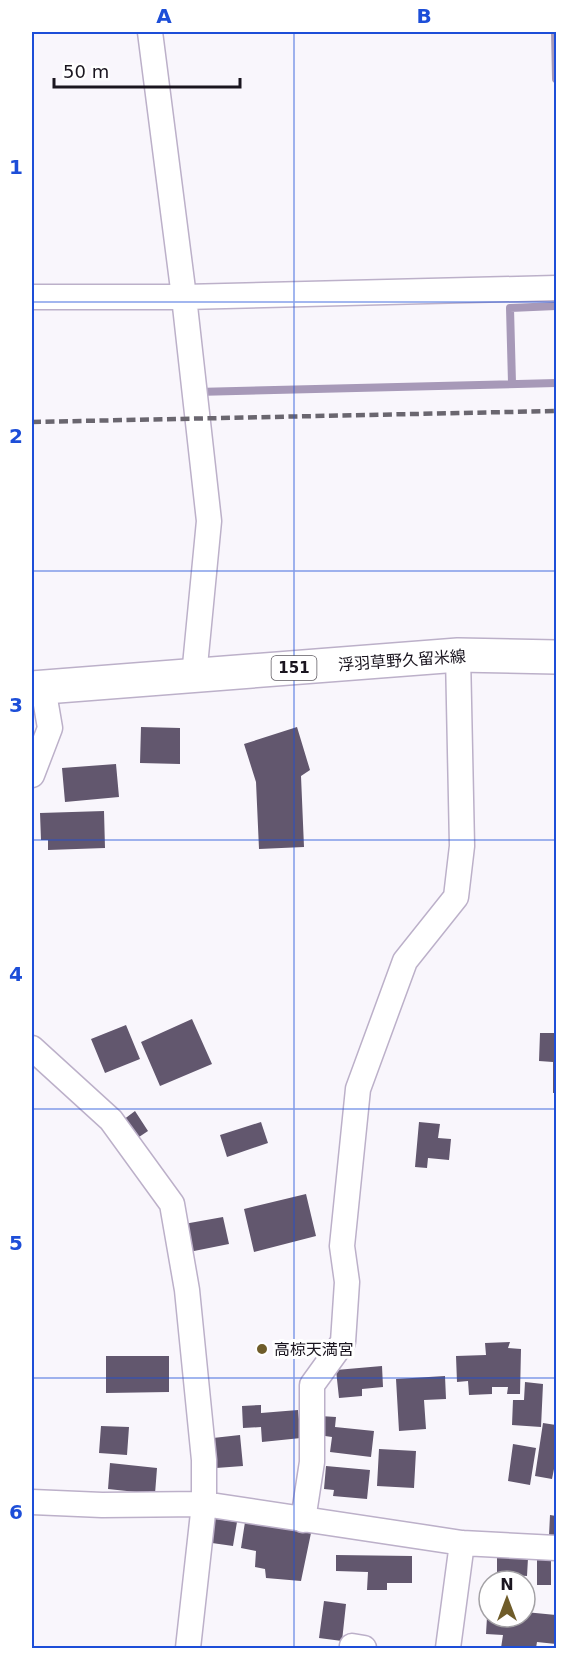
<svg xmlns="http://www.w3.org/2000/svg" width="588" height="1680" font-family="'DejaVu Sans','Noto Sans JP',sans-serif">
  <style>
    .lines { fill: none; stroke-linecap: round; stroke-linejoin: round }
    .stream { stroke: #a799b8; stroke-width: 8 }
    .building { fill: #62576e }
    .minor-casing { stroke: #bcb0c9; stroke-width: 27 }
    .primary-casing { stroke: #bcb0c9; stroke-width: 36 }
    .minor { stroke: #fff; stroke-width: 24 }
    .primary { stroke: #fff; stroke-width: 33 }
    .rail { stroke: #6a666f; stroke-width: 4.5; stroke-dasharray: 9 4.5; stroke-linecap: butt }
    .grid { fill: none; stroke: #1d4ed8; stroke-width: 1.5; stroke-opacity: 0.55 }
    .poi-dot { fill: #6f5c2a; stroke: #fff; stroke-width: 2 }
    .labels { text-anchor: middle; stroke-width: 6; stroke-linejoin: round; paint-order: stroke }
    .shield { fill: #fff; stroke: #5f5b62; stroke-width: 1.5 }
    .shield-label { font-size: 15px; font-weight: bold; fill: #1a151f }
    .street-label { font-size: 16px; fill: #1a151f; stroke: #fff }
    .poi-label { font-size: 16px; fill: #1a151f; stroke: #fff; text-anchor: start }
    .neatline { fill: none; stroke: #1d4ed8; stroke-width: 2 }
    .grid-label { font-size: 20px; text-anchor: middle; font-weight: bold; fill: #1d4ed8 }
  </style>
  <rect width="100%" height="100%" fill="#f9f6fc"/>
  <g class="lines">
    <path class="stream" d="M555 32 556 79
      M512 383 510 308 556 306
      M196 392 556 383"/>
  </g>
  <path class="building" d="M141 727 180 728V764L140 763Z
    M297 727 310 770 301 776 304 847 259 849 256 782 244 744Z
    M116 764 119 797 65 802 62 768Z
    M104 811 105 848 48 850V840H41L40 813Z
    M192 1019 212 1064 160 1086 141 1042Z
    M126 1025 140 1059 105 1073 91 1039Z
    M540 1033H556V1093H553V1062L539 1061Z
    M135 1111 148 1131 136 1139 123 1120Z
    M261 1122 268 1143 227 1157 220 1135Z
    M419 1122 440 1124 438 1138 451 1139 449 1160 428 1158 427 1168 415 1167Z
    M306 1194 316 1236 254 1252 244 1209Z
    M223 1217 229 1244 189 1252 184 1224Z
    M510 1342 508 1348 521 1349 520 1394H507L508 1387H492V1394L469 1395 468 1381 457 1382 456 1356 486 1355 485 1343Z
    M106 1356H169V1392L106 1393Z
    M382 1366 383 1387 362 1389V1396L339 1398 336 1370Z
    M445 1376 446 1399 424 1400 426 1429 399 1431 396 1379Z
    M525 1382 543 1384 541 1427 512 1425 513 1400H524Z
    M261 1405V1413L298 1410 301 1438 262 1442 261 1427 243 1428 242 1406Z
    M320 1416 336 1417 335 1427 374 1431 371 1457 330 1452 332 1437 318 1435Z
    M543 1423 556 1425V1470L554 1469 552 1479 535 1476Z
    M101 1426 129 1427 127 1455 99 1453Z
    M240 1435 243 1466 216 1468 213 1438Z
    M513 1444 536 1448 530 1485 508 1481Z
    M379 1449 416 1451 414 1488 377 1486Z
    M110 1463 157 1468 155 1494 108 1489Z
    M326 1466 370 1470 367 1499 333 1496 334 1490 324 1489Z
    M550 1515 556 1516V1537L549 1536Z
    M209 1518 237 1522 233 1546 205 1542Z
    M245 1522 311 1533 301 1581 266 1578 265 1569 255 1567 256 1551 241 1548Z
    M336 1555 412 1556V1583H387V1590H367L368 1572 336 1571Z
    M497 1557 528 1558 527 1576 497 1574Z
    M537 1557H551V1585H537Z
    M324 1601 346 1604 342 1641 319 1638Z
    M525 1612 556 1615V1644L537 1642 536 1648H501L503 1635 486 1634 487 1617H525Z"/>
  <g class="lines">
    <g class="minor-casing">
      <path id="minor" d="M150 32 184 297 209 521 194 676
        M32 297H184L556 288
        M32 775 50 728 43 687
        M32 1048 111 1120 172 1204 187 1290 204 1460V1504L188 1648
        M32 1502 102 1505 204 1504 462 1543 556 1548
        M303 1520 312 1462V1385L343 1342 347 1282 342 1246 358 1089 405 961 456 897 462 846 458 655
        M352 1646 364 1648
        M448 1648 462 1543"/>
    </g>
    <g class="primary-casing">
      <path id="primary" d="M32 688 458 655 556 657"/>
    </g>
    <use href="#minor" class="minor"/>
    <use href="#primary" class="primary"/>
    <path class="rail" d="M32 422 556 411"/>
  </g>
  <path class="grid" d="M294 32V1648M32 302H556M32 571H556M32 840H556M32 1109H556M32 1378H556"/>
  <circle class="poi-dot" cx="262" cy="1349" r="6"/>
  <g class="labels">
    <rect class="shield" x="271.5" y="656" width="45" height="24" rx="4.5"/>
    <g class="shield-label">
      <text x="294" y="673">151</text>
    </g>
    <g class="street-label">
      <text transform="translate(402 660) rotate(-4)" y="6">浮羽草野久留米線</text>
    </g>
    <g class="poi-label">
      <text x="274" y="1355">高椋天満宮</text>
    </g>
  </g>
  <rect width="588" height="1680" fill="none" stroke="#ffffff" stroke-width="66"/>
  <g transform="translate(507 1599)"><circle r="28" fill="#ffffff" stroke="#a3a1a5" stroke-width="1.5"/>
  <path d="M0-4.5L10 22L0 15L-10 22Z" fill="#6f5c2a"/>
  <text y="-9" font-size="16" font-weight="bold" text-anchor="middle" fill="#1a151f">N</text>
  </g>
  <path d="M54 78v9h186v-9" fill="none" stroke="#1a151f" stroke-width="3"/>
  <text x="63" y="78" font-size="18" fill="#1a151f" stroke="#ffffff" stroke-width="4.5" paint-order="stroke">50 m</text>
  <rect x="33" y="33" width="522" height="1614" class="neatline"/>
  <g class="grid-label">
    <text x="164" y="23">A</text>
    <text x="424" y="23">B</text>
    <text x="16" y="174">1</text>
    <text x="16" y="443">2</text>
    <text x="16" y="712">3</text>
    <text x="16" y="981">4</text>
    <text x="16" y="1250">5</text>
    <text x="16" y="1519">6</text>
  </g>
</svg>
